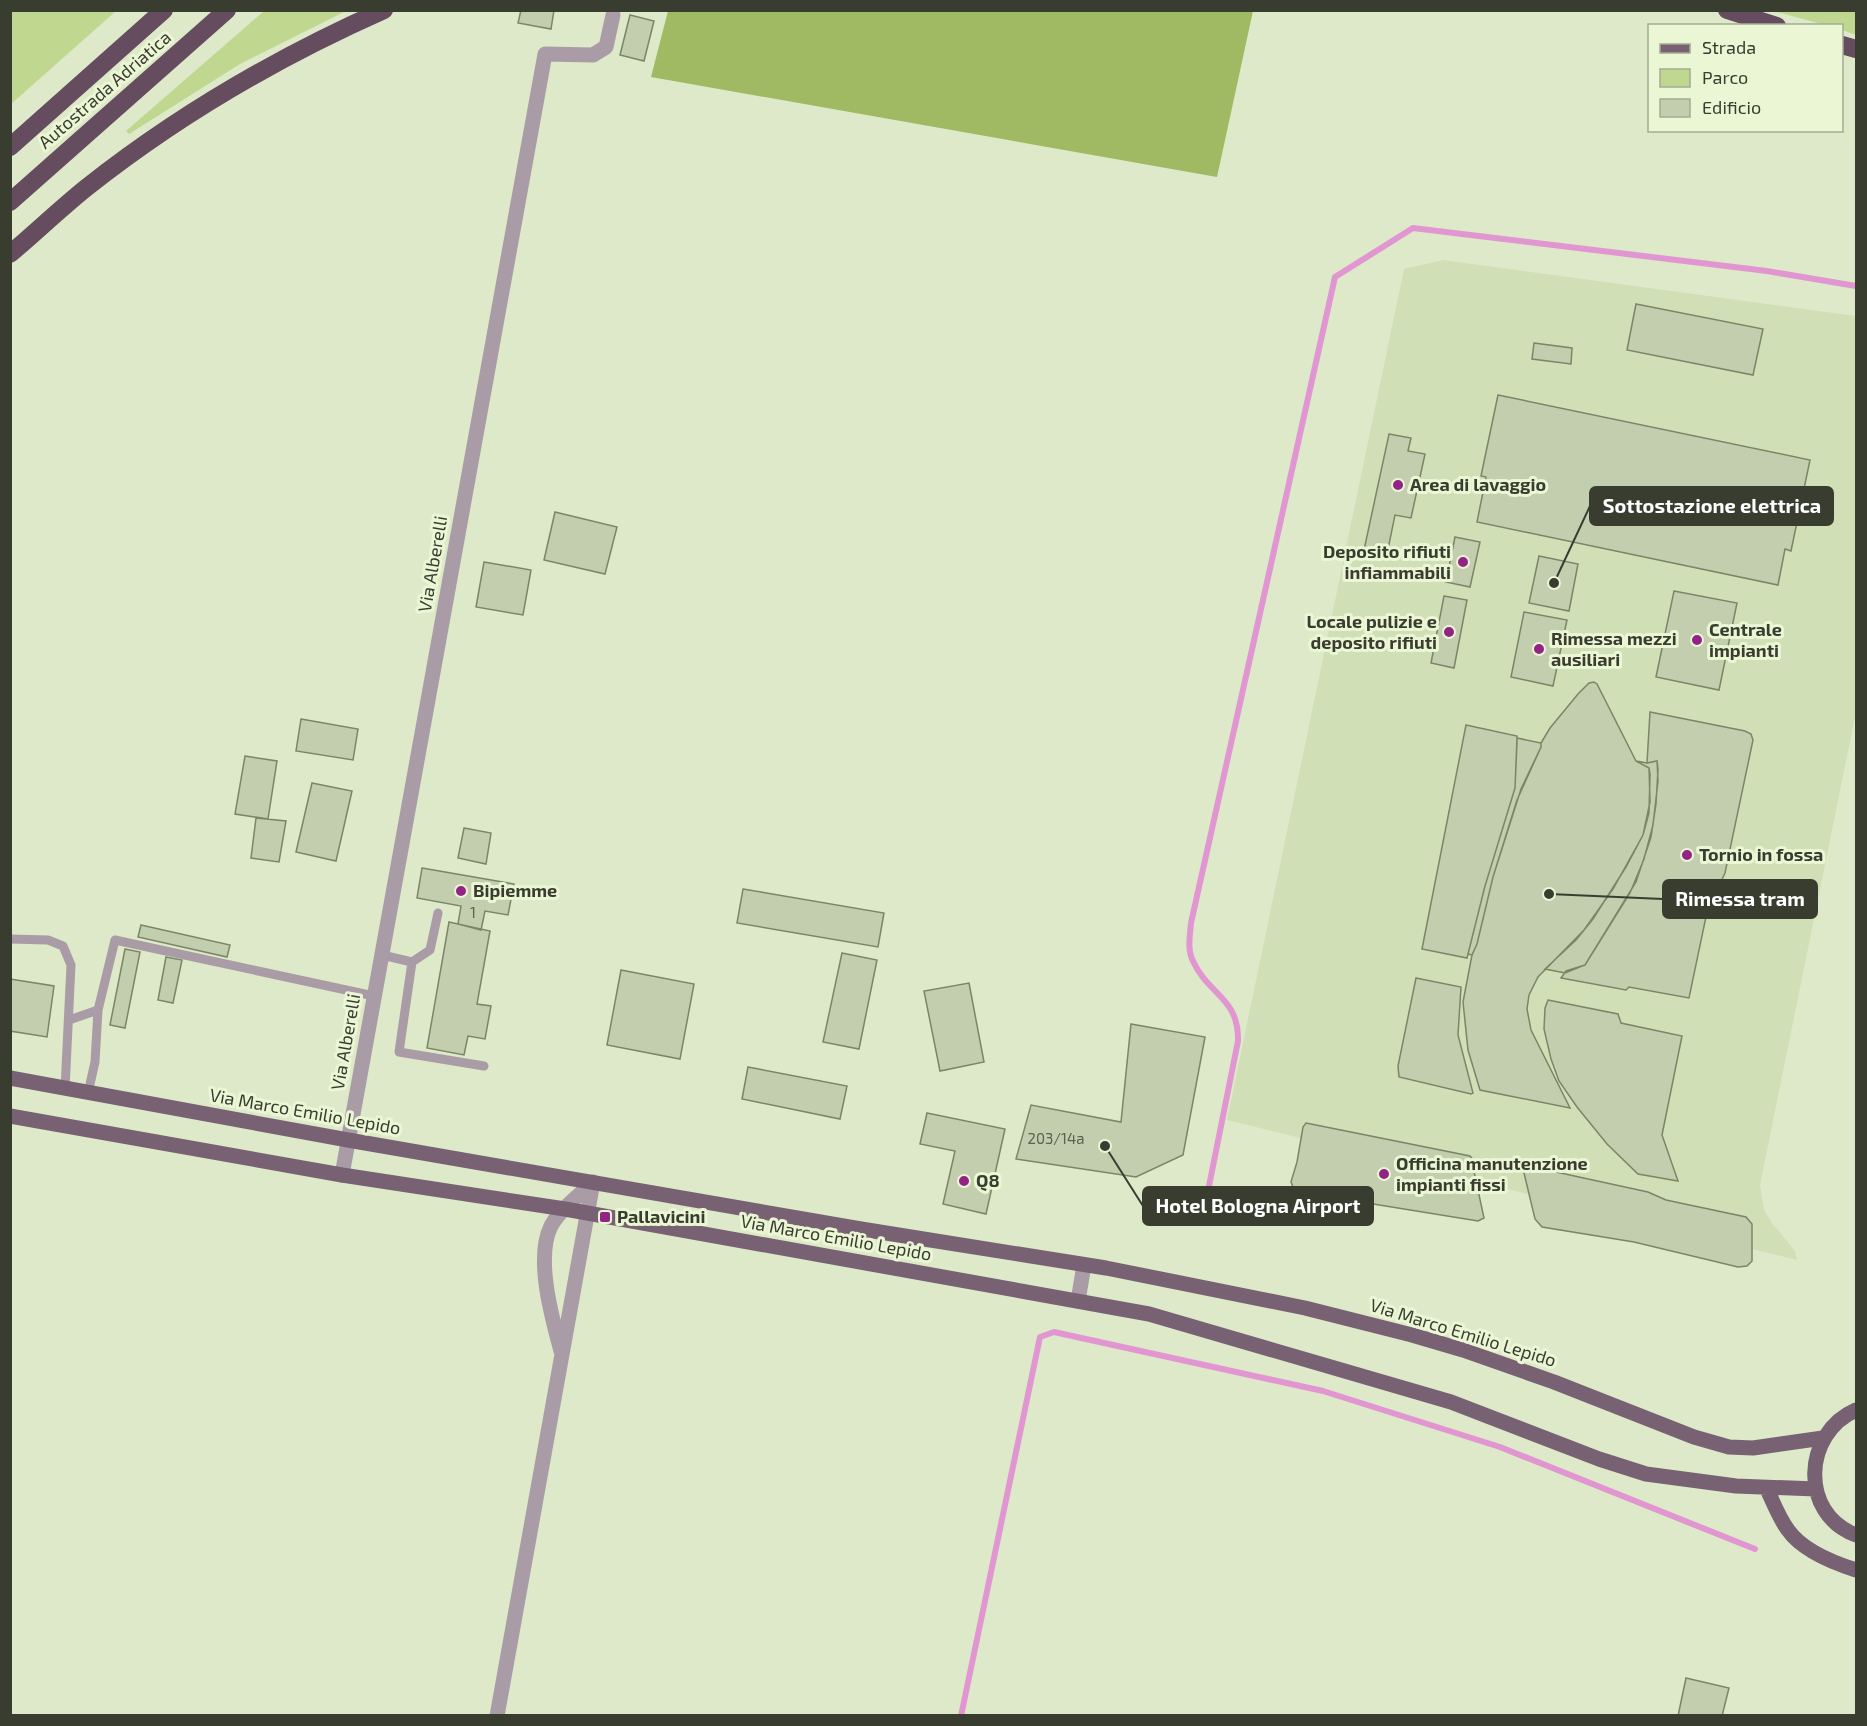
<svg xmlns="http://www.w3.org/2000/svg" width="1867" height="1726" font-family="'Exo 2',sans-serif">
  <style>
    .built { fill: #d1dfb7 }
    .green { fill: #c0d790 }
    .forest { fill: #9fba62 }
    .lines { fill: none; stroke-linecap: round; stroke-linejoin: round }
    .stream { stroke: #e196d2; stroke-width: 6 }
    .building { fill: #c3ceaf; stroke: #7b8567; stroke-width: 1.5 }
    .lane { stroke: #a99ca6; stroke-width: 9 }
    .street { stroke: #a99ca6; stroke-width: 15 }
    .primary { stroke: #776172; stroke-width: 15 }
    .highway { stroke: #654c5f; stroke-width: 18 }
    .poi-dot { fill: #932384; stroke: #ebf6d5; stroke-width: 2 }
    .labels { text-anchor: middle; stroke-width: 6; stroke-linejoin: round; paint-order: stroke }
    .number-label { font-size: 15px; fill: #5c6150 }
    .street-label { font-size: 18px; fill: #393d30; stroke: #ebf6d5 }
    .poi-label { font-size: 18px; font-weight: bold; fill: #393d30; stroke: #ebf6d5; text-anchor: start }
    .leader { fill: none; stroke: #393d30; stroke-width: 2 }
    .callout-dot { fill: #393d30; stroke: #ebf6d5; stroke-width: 2 }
    .callout { fill: #393d30; stroke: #393d30; stroke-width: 2 }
    .callout-label { font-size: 20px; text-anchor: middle; font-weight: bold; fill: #fff }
  </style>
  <rect width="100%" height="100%" fill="#dde9c8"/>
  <path class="built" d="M1443 260 1856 316V712L1760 1185 1764 1210 1772 1223 1795 1251 1797 1260 1227 1120 1404 269Z"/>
  <path class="green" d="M11 10H116V11L11 104Z
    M264 11H346L240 64 129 134 126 131Z
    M1773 11H1856V35L1842 30V26L1825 25Z"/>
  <path class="forest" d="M668 11V10L1253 11 1217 177 651 77Z"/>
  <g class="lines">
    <path class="stream" d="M1209 1186 1238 1041C1239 997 1208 995 1193 961 1187 950 1190 935 1191 923L1335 277 1413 228 1767 271 1856 286
      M961 1716 1040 1337 1054 1332 1323 1391 1500 1447 1755 1549"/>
  </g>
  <path class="building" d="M521 10H554L551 29 518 23Z
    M630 15 654 21 644 61 620 55Z
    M1636 304 1763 329 1753 375 1627 350Z
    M1534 343 1572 348 1571 364 1532 359Z
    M1498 395 1810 460 1791 551 1785 549 1778 585 1477 522 1486 477 1481 476Z
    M1389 434 1411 438 1408 451 1425 454 1411 518 1395 515 1387 554 1364 550Z
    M555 512 617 527 605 574 544 560Z
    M1455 537 1480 542 1470 587 1446 582Z
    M1539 556 1578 564 1569 611 1529 603Z
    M484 562 531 570 523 615 476 607Z
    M1674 591 1737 603 1719 690 1656 677Z
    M1444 596 1467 600 1454 668 1431 663Z
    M1524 612 1567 620 1553 686 1511 677Z
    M1594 682 1597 684 1636 761 1649 768 1650 802 1643 835 1613 889 1584 930 1538 977 1529 995 1527 1009 1531 1030 1570 1108 1480 1090 1468 1050 1463 1002 1472 955 1477 944 1493 877 1521 789 1541 747V743L1550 728 1578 694 1589 683Z
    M1650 712 1745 731 1751 734 1753 740 1725 873 1707 912 1689 998 1629 987 1626 990 1561 978 1566 971 1585 965 1630 893 1644 859 1653 825 1658 781 1657 761 1647 763Z
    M301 719 358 729 353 760 296 751Z
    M1466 725 1517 736V743L1515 788 1485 886 1467 958 1422 949Z
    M1517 738 1541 743V747L1517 800 1493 877 1477 944 1472 955 1468 954 1485 886 1515 788Z
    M245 756 277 761 268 819 235 814Z
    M1636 761 1647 763 1657 761 1658 769 1656 804 1651 837 1636 882 1585 965 1565 973 1545 969 1576 940 1593 919 1626 867 1643 835 1649 813 1650 774 1649 768Z
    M312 783 352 791 336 861 296 852Z
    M256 818 286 821 279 862 251 858Z
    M464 828 491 833 486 864 458 858Z
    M422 868 514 884 508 915 485 911 481 930 458 924 461 906 417 898Z
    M743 889 884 913 878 947 737 923Z
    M449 922 490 931 477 1004 491 1006 485 1039 468 1036 464 1055 427 1048Z
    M141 925 230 945 227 957 138 937Z
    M125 949 140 952 125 1028 110 1025Z
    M842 953 877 960 859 1049 823 1042Z
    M166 957 182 960 173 1003 158 1000Z
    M621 970 694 984 680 1059 607 1045Z
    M1416 978 1461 987 1458 1035 1473 1093 1471 1094 1399 1077 1398 1066Z
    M10 979 54 986 47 1037 10 1031Z
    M969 983 984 1062 940 1071 924 991Z
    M1548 1000 1618 1014 1621 1023 1682 1036 1662 1135 1678 1181 1638 1174 1607 1144 1577 1107 1559 1081 1551 1059 1544 1029 1545 1008Z
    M1131 1024 1205 1037 1183 1155 1136 1177 1016 1159 1031 1105 1121 1122Z
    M748 1067 847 1086 840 1119 742 1099Z
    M927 1113 1005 1129 986 1214 943 1204 955 1151 920 1144Z
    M1306 1123 1470 1156 1475 1162 1473 1167 1484 1218 1478 1221 1367 1203 1293 1187 1291 1182 1297 1162 1303 1127Z
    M1533 1167 1648 1192 1666 1200 1746 1217 1752 1224V1261L1747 1266 1738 1267 1634 1242 1542 1227 1535 1219 1524 1173 1526 1169Z
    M1686 1678 1729 1688 1722 1716H1678Z"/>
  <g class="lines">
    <path class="lane" d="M10 939 48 940 63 946 71 965 65 1089
      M382 955 412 962 399 1052 484 1066
      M412 962 430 950 438 913
      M69 1020 98 1010
      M88 1093 95 1062 98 1010 115 940 374 996"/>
    <path class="street" d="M342 1175 545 54 593 55 606 47 613 15
      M1078 1301 1084 1265
      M561 1351C552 1318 535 1258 551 1226 560 1209 580 1195 593 1182
      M497 1716 593 1182"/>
    <path class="primary" d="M10 1078 348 1140 861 1229 1106 1268 1305 1308 1412 1335 1463 1350 1554 1382 1694 1437 1729 1447 1753 1448 1823 1438
      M10 1116 342 1175 565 1209 1149 1314 1451 1402 1599 1459 1646 1474 1736 1486 1816 1489
      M1856 1410C1803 1433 1799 1514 1856 1535
      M1767 1489C1773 1502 1779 1518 1788 1530 1802 1550 1834 1563 1856 1570"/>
    <path class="highway" d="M1727 10 1777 26
      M1842 45 1856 49
      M10 147 164 10
      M10 202 227 10
      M10 254C36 232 60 209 86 188 177 116 278 57 384 10"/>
  </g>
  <g class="poi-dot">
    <circle cx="1398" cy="485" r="6"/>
    <circle cx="1463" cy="562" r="6"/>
    <circle cx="1449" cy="632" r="6"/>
    <circle cx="1697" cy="640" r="6"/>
    <circle cx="1539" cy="649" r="6"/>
    <circle cx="1687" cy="855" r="6"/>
    <circle cx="461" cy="891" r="6"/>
    <circle cx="1384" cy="1174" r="6"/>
    <circle cx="964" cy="1181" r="6"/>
    <rect x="599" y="1211" width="12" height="12" rx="3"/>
  </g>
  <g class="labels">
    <g class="number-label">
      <text x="473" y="918">1</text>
      <text x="1056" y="1144">203/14a</text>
    </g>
    <g class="street-label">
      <text transform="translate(105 90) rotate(-41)" y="6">Autostrada Adriatica</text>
      <text transform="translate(433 564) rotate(-80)" y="6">Via Alberelli</text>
      <text transform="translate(346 1042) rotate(-80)" y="6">Via Alberelli</text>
      <text transform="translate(305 1112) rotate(10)" y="6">Via Marco Emilio Lepido</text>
      <text transform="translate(836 1238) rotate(10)" y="6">Via Marco Emilio Lepido</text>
      <text transform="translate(1463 1333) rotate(17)" y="6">Via Marco Emilio Lepido</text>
    </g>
    <g class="poi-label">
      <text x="1410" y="491">Area di lavaggio</text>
      <text x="1451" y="558" text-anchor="end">Deposito rifiuti<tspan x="1451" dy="21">infiammabili</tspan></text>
      <text x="1437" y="628" text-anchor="end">Locale pulizie e<tspan x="1437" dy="21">deposito rifiuti</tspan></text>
      <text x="1709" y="636">Centrale<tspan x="1709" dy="21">impianti</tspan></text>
      <text x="1551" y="645">Rimessa mezzi<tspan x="1551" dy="21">ausiliari</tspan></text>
      <text x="1699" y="861">Tornio in fossa</text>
      <text x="473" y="897">Bipiemme</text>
      <text x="1396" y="1170">Officina manutenzione<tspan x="1396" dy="21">impianti fissi</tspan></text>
      <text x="976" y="1187">Q8</text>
      <text x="617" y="1223">Pallavicini</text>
    </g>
  </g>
  <path class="leader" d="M1554 583L1590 506M1549 894L1663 899M1105 1146L1143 1206"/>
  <g class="callout-dot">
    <circle cx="1554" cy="583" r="6"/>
    <circle cx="1549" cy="894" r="6"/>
    <circle cx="1105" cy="1146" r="6"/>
  </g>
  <g class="callout">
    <rect x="1590" y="487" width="243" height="38" rx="6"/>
    <rect x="1663" y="880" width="154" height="38" rx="6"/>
    <rect x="1143" y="1187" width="230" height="38" rx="6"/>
  </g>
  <g class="callout-label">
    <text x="1712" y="513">Sottostazione elettrica</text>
    <text x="1740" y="906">Rimessa tram</text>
    <text x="1258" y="1213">Hotel Bologna Airport</text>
  </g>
  <rect width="1867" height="1726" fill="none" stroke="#393d30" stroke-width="24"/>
  <rect x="1648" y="24" width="195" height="108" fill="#ebf6d5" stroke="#a4ac93" stroke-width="1.5"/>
  <rect x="1660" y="44" width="30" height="9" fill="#776172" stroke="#a4ac93" stroke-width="1.5"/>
  <text x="1702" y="54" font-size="18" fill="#393d30">Strada</text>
  <rect x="1660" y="69" width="30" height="18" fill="#c0d790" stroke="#a4ac93" stroke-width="1.5"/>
  <text x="1702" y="84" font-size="18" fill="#393d30">Parco</text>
  <rect x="1660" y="99" width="30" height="18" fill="#c3ceaf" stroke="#a4ac93" stroke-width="1.5"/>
  <text x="1702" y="114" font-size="18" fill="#393d30">Edificio</text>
</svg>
